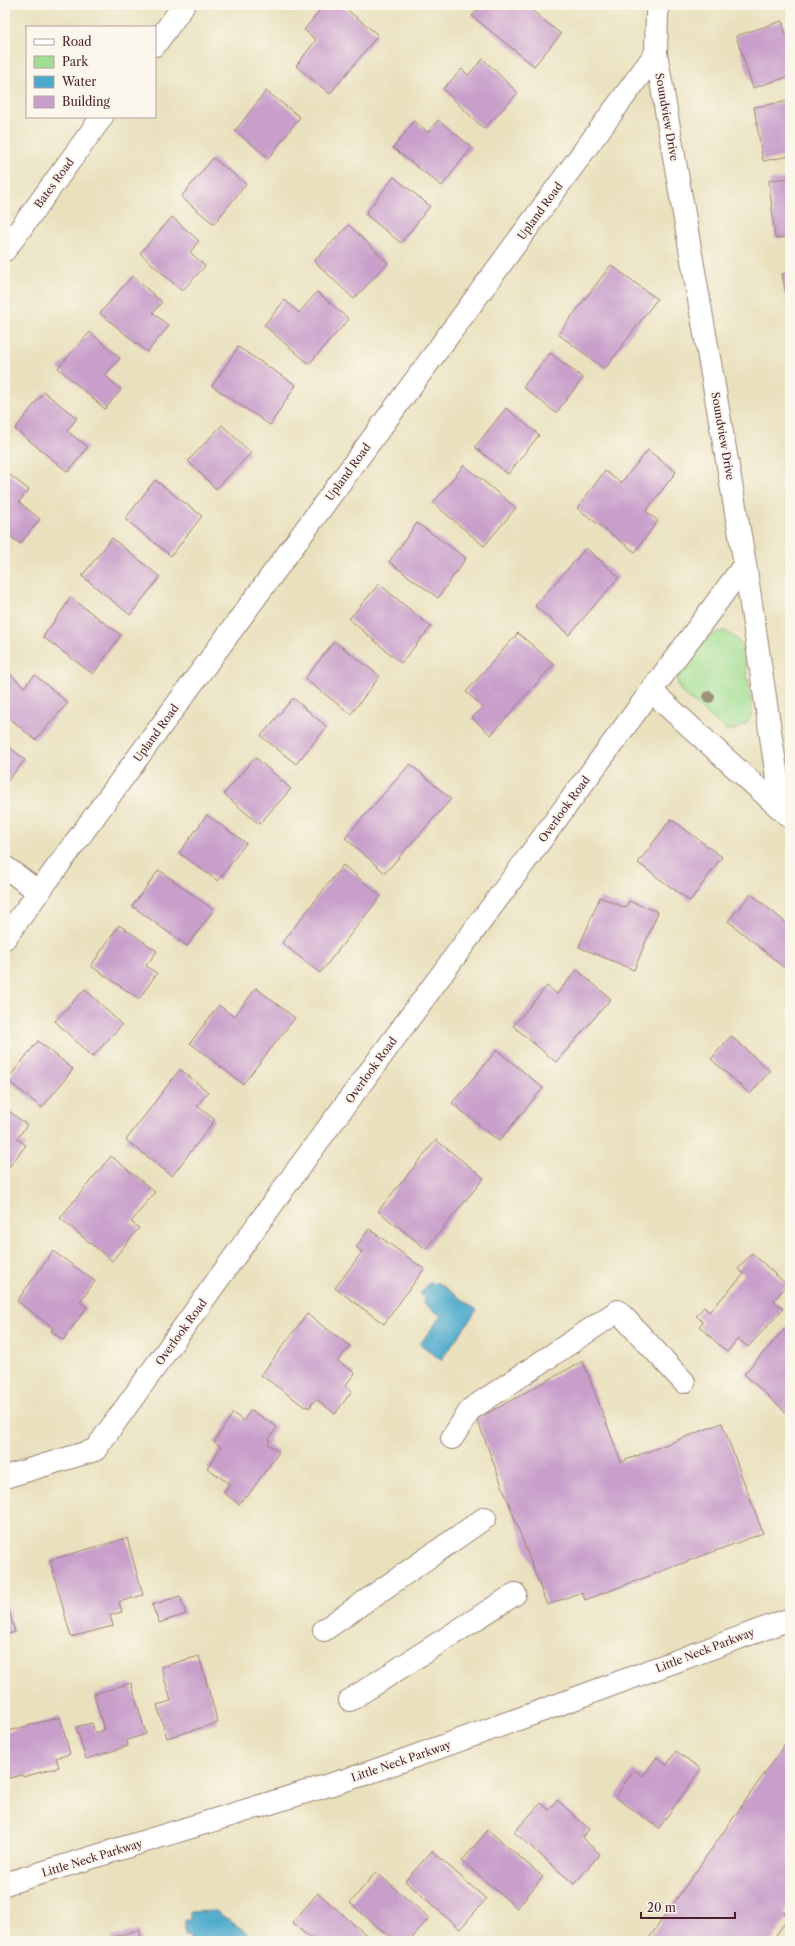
<svg xmlns="http://www.w3.org/2000/svg" width="795" height="1946" font-family="'Libre Caslon Text',serif">
  <style>
    .green { fill: #a1de91; stroke: #767e5e }
    .water { fill: #4eaacc; stroke: #4c647c }
    .building { fill: #c89eca }
    .lines { fill: none; stroke-linecap: round; stroke-linejoin: round }
    .minor-casing { stroke: #9a8074; stroke-width: 24 }
    .major-casing { stroke: #9a8074; stroke-width: 24 }
    .minor { stroke: #fff; stroke-width: 22 }
    .major { stroke: #fff; stroke-width: 22 }
    .tree { fill: #9e917b }
    .labels { text-anchor: middle; stroke-width: 4; stroke-linejoin: round; paint-order: stroke }
    .street-label { font-size: 11px; fill: #4a1f2b; stroke: #fbf7ec }
  </style>
  <rect width="100%" height="100%" fill="#fbf7ec"/>
  <filter id="ink" filterUnits="userSpaceOnUse"><feTurbulence type="fractalNoise" baseFrequency=".025" numOctaves="2"/><feDisplacementMap in="SourceGraphic" scale="8" xChannelSelector="R" yChannelSelector="G"/><feConvolveMatrix kernelMatrix="1 2 1 2 8 2 1 2 1" color-interpolation-filters="sRGB"/></filter>
  <filter id="wash" filterUnits="userSpaceOnUse"><feTurbulence type="fractalNoise" baseFrequency=".012" numOctaves="4" result="noise"/><feDisplacementMap in="SourceGraphic" scale="16" xChannelSelector="R" yChannelSelector="G"/><feGaussianBlur stdDeviation="0.9" result="paint"/><feColorMatrix in="noise" values="0 0 0 0 0 0 0 0 0 0 0 0 0 0 0 0 0 1.4 0 .05"/><feComposite in="paint" operator="in"/></filter>
  <g filter="url(#wash)">
    <rect width="100%" height="100%" fill="#e9e1be"/>
    <path class="green" d="M725 631C731 635 737 638 741 645 743 649 753 708 752 713 750 725 736 731 726 730L681 692 677 681 681 672 711 634Z"/>
    <path class="water" d="M430 1282 434 1285 437 1282 477 1310 441 1360 420 1344 441 1316 422 1302 425 1298 420 1294Z
      M216 1911 252 1936 249 1941H190V1935L185 1934V1920H190V1912Z"/>
    <g id="blocks">
      <path class="building" d="M324 5H341L378 35 330 94 296 66 316 40 304 30Z
        M481 5H525L561 34 534 66 472 16Z
        M782 21 788 41 790 40V76L753 88 736 36Z
        M483 59 518 93 484 129 443 89 462 69 468 75Z
        M266 91 300 117 269 158 235 131Z
        M790 101V156L763 161 754 107Z
        M438 120 472 147 442 186 393 148 414 121 428 132Z
        M213 158 246 184 214 224 181 197Z
        M394 177 430 206 401 243 365 214Z
        M790 178V237L775 238 769 180Z
        M172 217 199 241 190 252 205 266 182 291 140 253Z
        M349 225 388 263 354 299 314 261Z
        M611 265 657 299 605 369 558 334Z
        M790 272V311H789L782 274Z
        M132 276 162 302 153 313 169 326 147 352 100 313Z
        M317 292 349 319 309 364 264 325 285 300 299 313Z
        M90 332 120 358 105 375 121 390 105 409 58 368Z
        M238 347 296 385 270 425 212 386Z
        M550 353 583 378 556 413 523 387Z
        M44 392 77 418 67 431 88 447 68 472 15 429Z
        M506 408 539 435 508 474 475 447Z
        M222 425 251 453 216 489 188 461Z
        M648 450 676 472 646 511 658 521 635 552 577 508 605 471 621 483Z
        M464 465 516 508 484 546 433 503Z
        M5 471 29 490 19 502 40 519 20 544 5 532Z
        M155 480 202 516 171 556 125 519Z
        M417 523 466 558 438 598 389 562Z
        M112 538 160 577 130 615 82 576Z
        M586 548 619 577 569 635 535 606Z
        M379 584 431 627 401 663 349 619Z
        M71 598 121 635 93 674 43 637Z
        M518 633 554 664 491 735 472 718 483 707 466 692Z
        M334 641 380 676 351 714 305 679Z
        M7 671 24 687 35 675 68 703 35 740 5 714V673Z
        M293 698 327 727 296 764 261 736Z
        M5 743 25 760 5 784Z
        M255 757 291 789 259 824 224 794Z
        M410 764 451 799 385 873 345 838Z
        M207 815 246 843 218 881 179 853Z
        M671 819 722 857 690 901 638 863Z
        M343 865 381 896 320 973 282 943Z
        M159 870 214 910 187 946 132 906Z
        M751 894 790 926V967L787 970 728 921Z
        M600 897 626 908 629 901 658 912 634 970 579 947Z
        M119 925 157 951 146 966 157 973 139 999 91 966Z
        M577 970 611 999 556 1062 513 1026 547 986 557 994Z
        M256 988 295 1018 243 1084 190 1043 219 1005 234 1017Z
        M85 989 122 1025 92 1057 55 1021Z
        M731 1036 770 1071 750 1094 711 1059Z
        M38 1041 73 1069 42 1108 7 1080Z
        M497 1050 543 1088 499 1141 452 1103Z
        M180 1069 208 1092 197 1106 215 1120 172 1176 126 1140Z
        M5 1108 27 1125 17 1139 26 1145 5 1172Z
        M436 1140 484 1178 426 1249 378 1211Z
        M111 1156 155 1192 131 1222 139 1228 112 1261 60 1218Z
        M369 1229 424 1269 384 1324 335 1288 362 1252 356 1247Z
        M53 1251 95 1281 80 1302 87 1307 63 1340 51 1331 53 1328 17 1301Z
        M752 1253 787 1285 774 1300 783 1309 748 1347 738 1339 727 1352 699 1326 703 1322 696 1316 704 1307 709 1312 744 1274 738 1269Z
        M307 1314 350 1346 338 1361 355 1373 345 1386 352 1391 335 1414 316 1399 309 1408 306 1406 305 1407 261 1375Z
        M790 1323V1416L744 1374Z
        M583 1361 621 1462 722 1423 763 1533 585 1600 582 1592 547 1605 477 1419Z
        M251 1410 277 1427 269 1439 270 1441 268 1444 279 1452 247 1497 245 1496 239 1504 224 1493 230 1484 207 1468 221 1447 214 1442 233 1413 243 1421Z
        M127 1538 143 1595 119 1602 122 1612 110 1615 113 1626 71 1637 50 1560Z
        M180 1596 186 1614 159 1623 152 1605Z
        M5 1597 15 1632 5 1635Z
        M199 1656 218 1723 167 1738 157 1705 171 1701 161 1667Z
        M131 1683 146 1734 127 1740 128 1746 86 1759 76 1727 92 1723 95 1733 104 1730 94 1694Z
        M60 1717 70 1754 56 1758 59 1767 23 1777 22 1775 9 1778 5 1765V1732Z
        M790 1737V1904L784 1913 789 1917 772 1941H647Z
        M676 1751 701 1769 659 1828 615 1797 634 1770 643 1776 657 1757 667 1765Z
        M557 1800 589 1829 582 1838 600 1854 574 1884 514 1832 541 1803 549 1810Z
        M488 1830 543 1877 517 1908 462 1861Z
        M432 1851 486 1899 460 1929 405 1881Z
        M376 1872 429 1918 410 1941H394L350 1903Z
        M318 1893 371 1939 369 1941H314L292 1923Z
        M139 1930 142 1941H113L112 1937Z"/>
    </g>
  </g>
  <g filter="url(#ink)">
    <use href="#blocks" fill-opacity="0" stroke="#9a8074" stroke-width="1"/>
    <g class="lines">
      <g class="minor-casing">
        <path id="minor" d="M155 45 184 5
          M656 53 745 564 782 810 790 817
          M5 250 102 117
          M651 691 782 810
          M5 867 39 892
          M5 938 656 53 657 12
          M452 1438 471 1409 618 1311 684 1382
          M5 1477 95 1450 297 1170 745 564
          M324 1630 485 1518
          M350 1700 515 1594"/>
      </g>
      <g class="major-casing">
        <path id="major" d="M5 1884 368 1773 552 1707 790 1619"/>
      </g>
      <use href="#minor" class="minor"/>
      <use href="#major" class="major"/>
    </g>
    <circle class="tree" cx="709" cy="697" r="6"/>
  </g>
  <g class="labels">
    <g class="street-label">
      <text transform="translate(667 117) rotate(80)" y="4">Soundview Drive</text>
      <text transform="translate(54 183) rotate(-54)" y="4">Bates Road</text>
      <text transform="translate(540 211) rotate(-54)" y="4">Upland Road</text>
      <text transform="translate(723 436) rotate(80)" y="4">Soundview Drive</text>
      <text transform="translate(348 472) rotate(-54)" y="4">Upland Road</text>
      <text transform="translate(156 733) rotate(-54)" y="4">Upland Road</text>
      <text transform="translate(564 809) rotate(-54)" y="4">Overlook Road</text>
      <text transform="translate(371 1070) rotate(-54)" y="4">Overlook Road</text>
      <text transform="translate(181 1332) rotate(-54)" y="4">Overlook Road</text>
      <text transform="translate(705 1650) rotate(-21)" y="4">Little Neck Parkway</text>
      <text transform="translate(401 1761) rotate(-19)" y="4">Little Neck Parkway</text>
      <text transform="translate(92 1858) rotate(-17)" y="4">Little Neck Parkway</text>
    </g>
  </g>
  <rect width="795" height="1946" fill="none" stroke="#fbf7ec" stroke-width="20"/>
  <rect x="26" y="26" width="130" height="92" fill="#fbf7ec" stroke="#b4a19f"/>
  <rect x="34" y="39" width="20" height="6" fill="#ffffff" stroke="#b4a19f"/>
  <text x="62" y="46" font-size="12" fill="#4a1f2b">Road</text>
  <rect x="34" y="56" width="20" height="12" fill="#a1de91" stroke="#b4a19f"/>
  <text x="62" y="66" font-size="12" fill="#4a1f2b">Park</text>
  <rect x="34" y="76" width="20" height="12" fill="#4eaacc" stroke="#b4a19f"/>
  <text x="62" y="86" font-size="12" fill="#4a1f2b">Water</text>
  <rect x="34" y="96" width="20" height="12" fill="#c89eca" stroke="#b4a19f"/>
  <text x="62" y="106" font-size="12" fill="#4a1f2b">Building</text>
  <path d="M641 1912v6h94v-6" fill="none" stroke="#4a1f2b" stroke-width="2"/>
  <text x="647" y="1912" font-size="12" fill="#4a1f2b" stroke="#fbf7ec" stroke-width="3" paint-order="stroke">20 m</text>
</svg>
